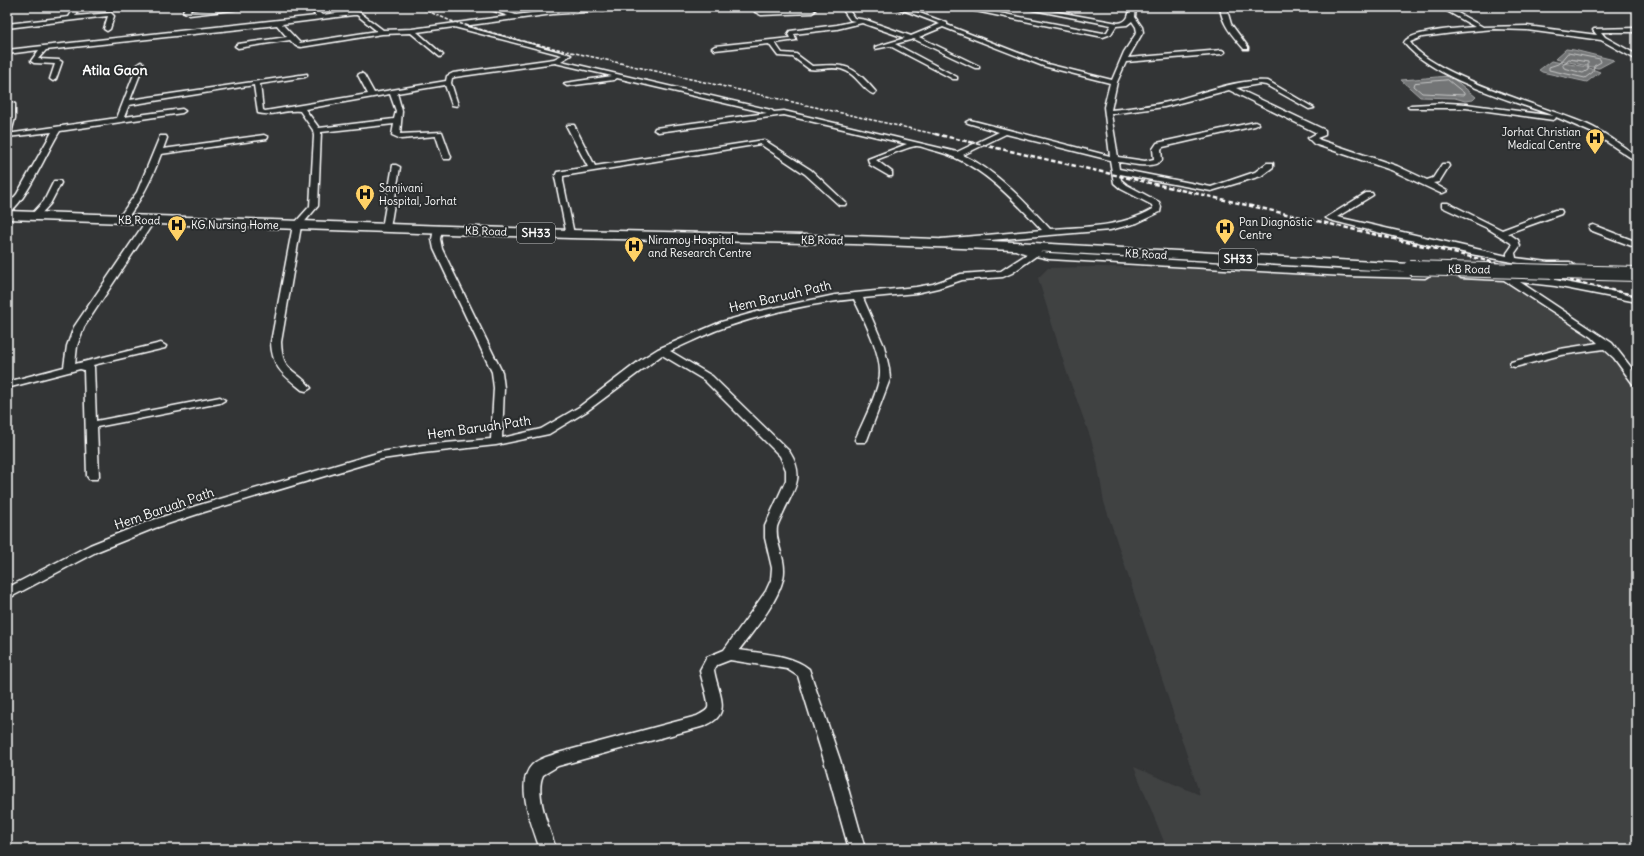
<svg xmlns="http://www.w3.org/2000/svg" width="1644" height="856" font-family="Delius,sans-serif">
  <style>
    .built { fill: #404243 }
    .water { fill: #737576; stroke: #abacad }
    .lines { fill: none; stroke-linecap: round; stroke-linejoin: round }
    .shore { stroke: #c7c8c8; stroke-width: 1 }
    .minor-casing { stroke: #fff; stroke-width: 3 }
    .primary-casing { stroke: #fff; stroke-width: 3 }
    .minor { fill: #2a2d2e; fill-rule: evenodd }
    .primary { fill: #2a2d2e; fill-rule: evenodd }
    .rail-far1 { stroke: #fff; stroke-width: 1.5; stroke-dasharray: 3.5 1.5; stroke-linecap: butt }
    .rail { stroke: #fff; stroke-width: 2.5; stroke-dasharray: 4.5 2.5; stroke-linecap: butt }
    .primary-bridge-casing { stroke: #fff; stroke-width: 16; stroke-linecap: butt }
    .primary-bridge { stroke: #2a2d2e; stroke-width: 14 }
    .labels { text-anchor: middle; stroke-width: 4; stroke-linejoin: round; paint-order: stroke }
    .far-poi-label { font-size: 11px; fill: #fff; stroke: #2a2d2e; text-anchor: start }
    .far-street-label { font-size: 11px; fill: #fff; stroke: #2a2d2e }
    .shield { fill: #2a2d2e; stroke: #bfc0c0; stroke-width: 1 }
    .shield-label { font-size: 12px; font-weight: bold; fill: #fff }
    .street-label { font-size: 13px; fill: #fff; stroke: #2a2d2e }
    .far-district-label { font-size: 14px; font-weight: bold; fill: #fff; stroke: #2a2d2e }
  </style>
  <rect width="100%" height="100%" fill="#333536"/>
  <filter id="ink" filterUnits="userSpaceOnUse"><feTurbulence type="fractalNoise" baseFrequency=".025" numOctaves="2"/><feDisplacementMap in="SourceGraphic" scale="8" xChannelSelector="R" yChannelSelector="G"/><feConvolveMatrix kernelMatrix="1 2 1 2 8 2 1 2 1" color-interpolation-filters="sRGB"/></filter>
  <g filter="url(#ink)">
    <path class="built" d="M1093 267 1311 269 1493 274 1562 316 1594 338 1613 356 1637 390V849H1167L1134 767 1200 795 1104 502 1097 461 1090 436 1067 373 1038 278 1048 268Z"/>
    <path class="water" d="M1566 49 1574 50 1614 60 1599 68H1597L1555 59Z
      M1551 61 1587 67 1600 72 1587 82 1542 72 1539 70Z
      M1450 76 1476 97 1473 100 1465 101 1455 98 1420 97 1401 80C1418 79 1433 77 1450 76Z"/>
    <g class="lines">
      <path class="shore" d="M1568 53 1600 59 1601 62 1594 66 1593 72 1585 78 1549 70V67L1558 64Z
        M1569 59 1588 62V70L1583 73 1564 68 1563 66Z
        M1448 80 1464 93V95L1422 93 1414 86 1415 83Z"/>
      <g class="minor-casing">
        <path id="minor" d="M75 7H81L75 16 111 13 114 16 110 29 107 31 104 29 108 16 7 28V24L69 17Z
          M185 7H191L190 11 226 7H244L241 9 189 15 183 11Z
          M308 7H314L322 15 353 11 359 12 383 30 412 29 508 16 484 7H492L516 15 553 10 638 7 635 9 553 14 463 26 571 55 561 61 771 110 774 112 784 111 957 152 999 132 968 123 966 122 970 120 1110 156 1104 107 1110 83 1043 66 943 27 919 37 979 66V68H975L914 39 895 44 957 77V79H953L890 46 875 49V47L905 38 862 23 837 29 794 34 796 40 775 43 782 53 796 54 812 66C846 64 852 64 875 91L876 92 873 94C862 89 856 73 841 69 830 66 819 71 809 69L793 57 778 56 769 44 715 50 712 48 715 46 790 38 788 34 790 31 837 25 855 21 850 20 841 7H847L854 18 866 20 911 36 940 24 895 7H903L947 23V25L1047 64 1112 80 1124 52 1137 32 1136 27 1132 21 1127 25 1116 26 1111 34 1103 37 956 7H968L1103 33 1107 32 1111 25 1018 7H1030L1118 23C1128 22 1129 16 1130 7H1136L1135 17 1142 27 1143 32 1128 58 1222 50 1225 52 1222 54 1126 62 1117 82 1111 110C1131 108 1152 106 1172 101 1201 94 1238 78 1268 81L1314 108 1309 109 1266 85 1260 84 1236 88 1325 130V135L1317 138 1320 140 1397 166 1427 180 1433 178 1442 164H1448L1449 166 1439 182 1433 183 1447 191 1443 193H1440L1391 170 1314 144 1308 138 1317 133 1229 90 1164 107 1111 114 1118 157 1145 161 1154 159 1153 149 1157 143 1255 122 1259 124 1255 126 1163 147 1161 149 1162 160C1152 170 1131 163 1118 162L1119 169 1211 187 1255 172 1267 163H1273V167L1261 176 1211 191 1120 174 1121 180 1127 185 1159 202 1161 207 1160 212 1137 223 1110 230 944 244 941 243 940 241 941 239 1042 230C1011 197 977 160 932 150 927 149 922 146 917 146 909 146 885 157 876 160L892 172V176H889L870 165 868 159 907 144 784 115 658 132 654 130 655 128 767 113 617 78 614 80 567 86 564 84 565 83 612 76 555 63 455 77 452 78 451 83 458 105 457 106 452 105 445 85 397 93 402 111 400 134 442 132 451 157 450 159H444L443 157 436 136 401 139 392 135 394 124 321 132 318 206 301 226 281 342C282 374 296 368 311 388L306 391 302 390C284 375 272 368 271 342L293 225 310 206 314 136 313 130 300 111C285 109 272 117 258 113L254 85 129 105 124 117 182 109 185 111 182 113 60 131C49 147 23 209 7 213V206L17 194 52 132 7 137 9 111 7 101 15 104V118L11 133H14L117 118 138 64 141 62 144 64 130 100 307 74V76L305 77 260 84 263 110 265 111 368 94 358 75 361 73 364 75 374 93 446 81 447 76 453 73 554 59 562 55 454 27 417 32 442 54 443 55 440 57 411 33 382 34 301 47 296 46 290 40 238 48 235 46 238 44 287 37 277 25 46 50 38 59 59 60 62 62 56 79 53 81 50 79 55 64 34 63 31 61 39 50 7 54V50L316 16ZM353 15H357L377 31 300 43 282 24ZM390 94 396 111 394 119 319 128 305 109ZM1006 134 1110 160 1114 183 1121 189 1152 205 1153 209C1122 227 1085 227 1050 229 1025 202 997 171 963 155Z
          M756 7H762L761 11 812 9 815 11 812 13 761 15 755 12Z
          M1220 7H1226L1231 24 1248 47V49H1244C1233 36 1222 25 1220 7Z
          M1440 7H1447L1483 27 1527 26 1597 35 1593 30 1594 29 1637 28V32H1601L1605 37 1637 55V60L1601 40 1527 30 1494 29 1461 32 1422 37 1410 42C1430 75 1547 107 1586 124 1605 132 1620 145 1637 156V162L1595 134 1556 117 1555 119 1553 120 1466 108H1409L1408 107 1411 105 1447 103 1466 104 1554 116C1510 100 1434 79 1404 43 1407 31 1463 28 1475 27Z
          M568 125H574L575 127 595 166 764 140 811 170 846 203 845 205H839L805 174 760 144 563 176V181L574 234 573 236H567L555 177 557 172 588 167 567 127Z
          M264 135 268 137 267 139 161 154C152 179 141 201 124 222H121L117 220 137 192 160 136H166L167 138 163 149Z
          M393 165H396L400 167 390 228 386 231 382 228Z
          M54 181H60L61 183 50 204 37 218H31L30 216 44 201Z
          M1366 193H1372L1373 195 1337 217 1507 256V253L1512 246 1511 243 1487 228 1442 207V203H1448L1502 230 1555 210H1561L1562 212 1561 214 1508 233 1518 240 1520 246 1515 253 1516 258 1548 262H1570L1574 265C1560 280 1361 228 1330 220L1326 218Z
          M148 218H151L155 220 84 327 77 346 75 364 161 343 166 346 165 348 93 365 94 367 96 421 220 397 225 400 220 403 97 427 99 476 97 479H89L87 476 84 370 80 369 7 388V382L64 367 67 346 74 327Z
          M1593 225 1637 242V248L1590 230 1589 228 1590 226Z
          M438 226 442 229 440 239 442 249 502 372 504 388 502 438 541 429 579 407 642 359 658 349 721 322 760 311 835 295 916 287 933 284 961 274 1001 271 1027 254C1021 252 1015 251 1011 246L1015 243 1025 248 1049 253 1345 270 1425 272 1430 275 1425 278 1345 276 1049 259 1036 256 1012 273 1003 277 962 280 938 288 916 293 863 298 884 346 889 368 890 379 867 440 865 442H857L855 440C863 422 875 399 879 380 885 359 863 318 854 299 813 303 768 313 729 326 709 332 689 343 670 351L712 376 789 451C806 477 794 489 783 513 781 518 778 523 777 527 775 542 784 555 784 569 785 594 754 630 739 650 762 654 791 654 809 669L840 760 865 849H849L824 760 798 676 787 669 730 660 717 665 714 670C718 695 735 716 701 727L558 766 543 775C534 794 550 830 556 849H540C533 828 514 783 532 765 539 758 550 756 558 753L697 716C700 714 706 712 708 708 710 701 701 679 700 670L707 657 724 650 766 591 771 580 772 568 765 538V526L786 480V470L780 456 704 380 662 355 587 411 549 434 496 445 423 453 382 459 204 512 155 528 98 551 7 599V588L90 545 147 522 196 506 381 452 423 445 491 439 494 388 492 372 434 249 432 239 434 229Z
          M1464 273 1506 274 1555 280 1637 296V302L1555 286 1520 282 1612 343 1637 375V385L1633 384 1614 358 1604 349 1561 355 1515 367 1511 366 1510 364 1511 362 1560 349 1598 343 1592 337 1504 280 1461 278 1459 276Z"/>
      </g>
      <g class="primary-casing">
        <path id="primary" d="M7 211 570 230 854 236 1015 242 1410 264 1415 265 1417 268 1415 271 1410 272 1015 250 854 244 570 238 7 219Z"/>
      </g>
      <use href="#minor" class="minor"/>
      <use href="#primary" class="primary"/>
      <path class="rail-far1" d="M418 7 451 21 522 41 939 135"/>
      <path class="rail" d="M935 134 1326 223 1637 296"/>
      <g class="primary-bridge-casing">
        <path id="primary-bridge" d="M1410 268 1637 274"/>
      </g>
      <use href="#primary-bridge" class="primary-bridge"/>
    </g>
  </g>
  <defs>
    <g id="hospital-pin" transform="scale(1)"><path d="M0 17L-7.5 6A9.5 9.5 0 1 1 7.5 6Z" fill="#ffd166" stroke="#2a2d2e"/><path d="M-5-5h3v3.5h4V-5h3V5h-3V1.5h-4V5h-3Z" fill="#111"/></g>
  </defs>
  <g fill-rule="evenodd">
    <use href="#hospital-pin" x="1595" y="138"/>
    <use href="#hospital-pin" x="365" y="194"/>
    <use href="#hospital-pin" x="177" y="225"/>
    <use href="#hospital-pin" x="1225" y="228"/>
    <use href="#hospital-pin" x="634" y="246"/>
  </g>
  <g class="labels">
    <g class="far-poi-label">
      <text x="1581" y="136" text-anchor="end">Jorhat Christian<tspan x="1581" dy="13">Medical Centre</tspan></text>
      <text x="379" y="192">Sanjivani<tspan x="379" dy="13">Hospital, Jorhat</tspan></text>
      <text x="1239" y="226">Pan Diagnostic<tspan x="1239" dy="13">Centre</tspan></text>
      <text x="191" y="229">KG Nursing Home</text>
      <text x="648" y="244">Niramoy Hospital<tspan x="648" dy="13">and Research Centre</tspan></text>
    </g>
    <g class="far-street-label">
      <text transform="translate(139 220) rotate(1)" y="4">KB Road</text>
      <text transform="translate(486 231) rotate(2)" y="4">KB Road</text>
      <text transform="translate(822 240) rotate(1)" y="4">KB Road</text>
      <text transform="translate(1146 254) rotate(3)" y="4">KB Road</text>
      <text transform="translate(1469 269) rotate(1)" y="4">KB Road</text>
    </g>
    <g class="shield">
      <rect x="517" y="223" width="38" height="20" rx="3"/>
      <rect x="1219" y="249" width="38" height="20" rx="3"/>
    </g>
    <g class="shield-label">
      <text x="536" y="237">SH33</text>
      <text x="1238" y="263">SH33</text>
    </g>
    <g class="street-label">
      <text transform="translate(780 296) rotate(-13)" y="5">Hem Baruah Path</text>
      <text transform="translate(479 427) rotate(-8)" y="5">Hem Baruah Path</text>
      <text transform="translate(164 508) rotate(-19)" y="5">Hem Baruah Path</text>
    </g>
    <g class="far-district-label">
      <text x="115" y="75">Atila Gaon</text>
    </g>
  </g>
  <rect width="1644" height="856" fill="none" stroke="#2a2d2e" stroke-width="24"/>
  <rect x="12" y="12" width="1620" height="832" fill="none" stroke="#fff" stroke-width="1.5" filter="url(#ink)"/>
</svg>
